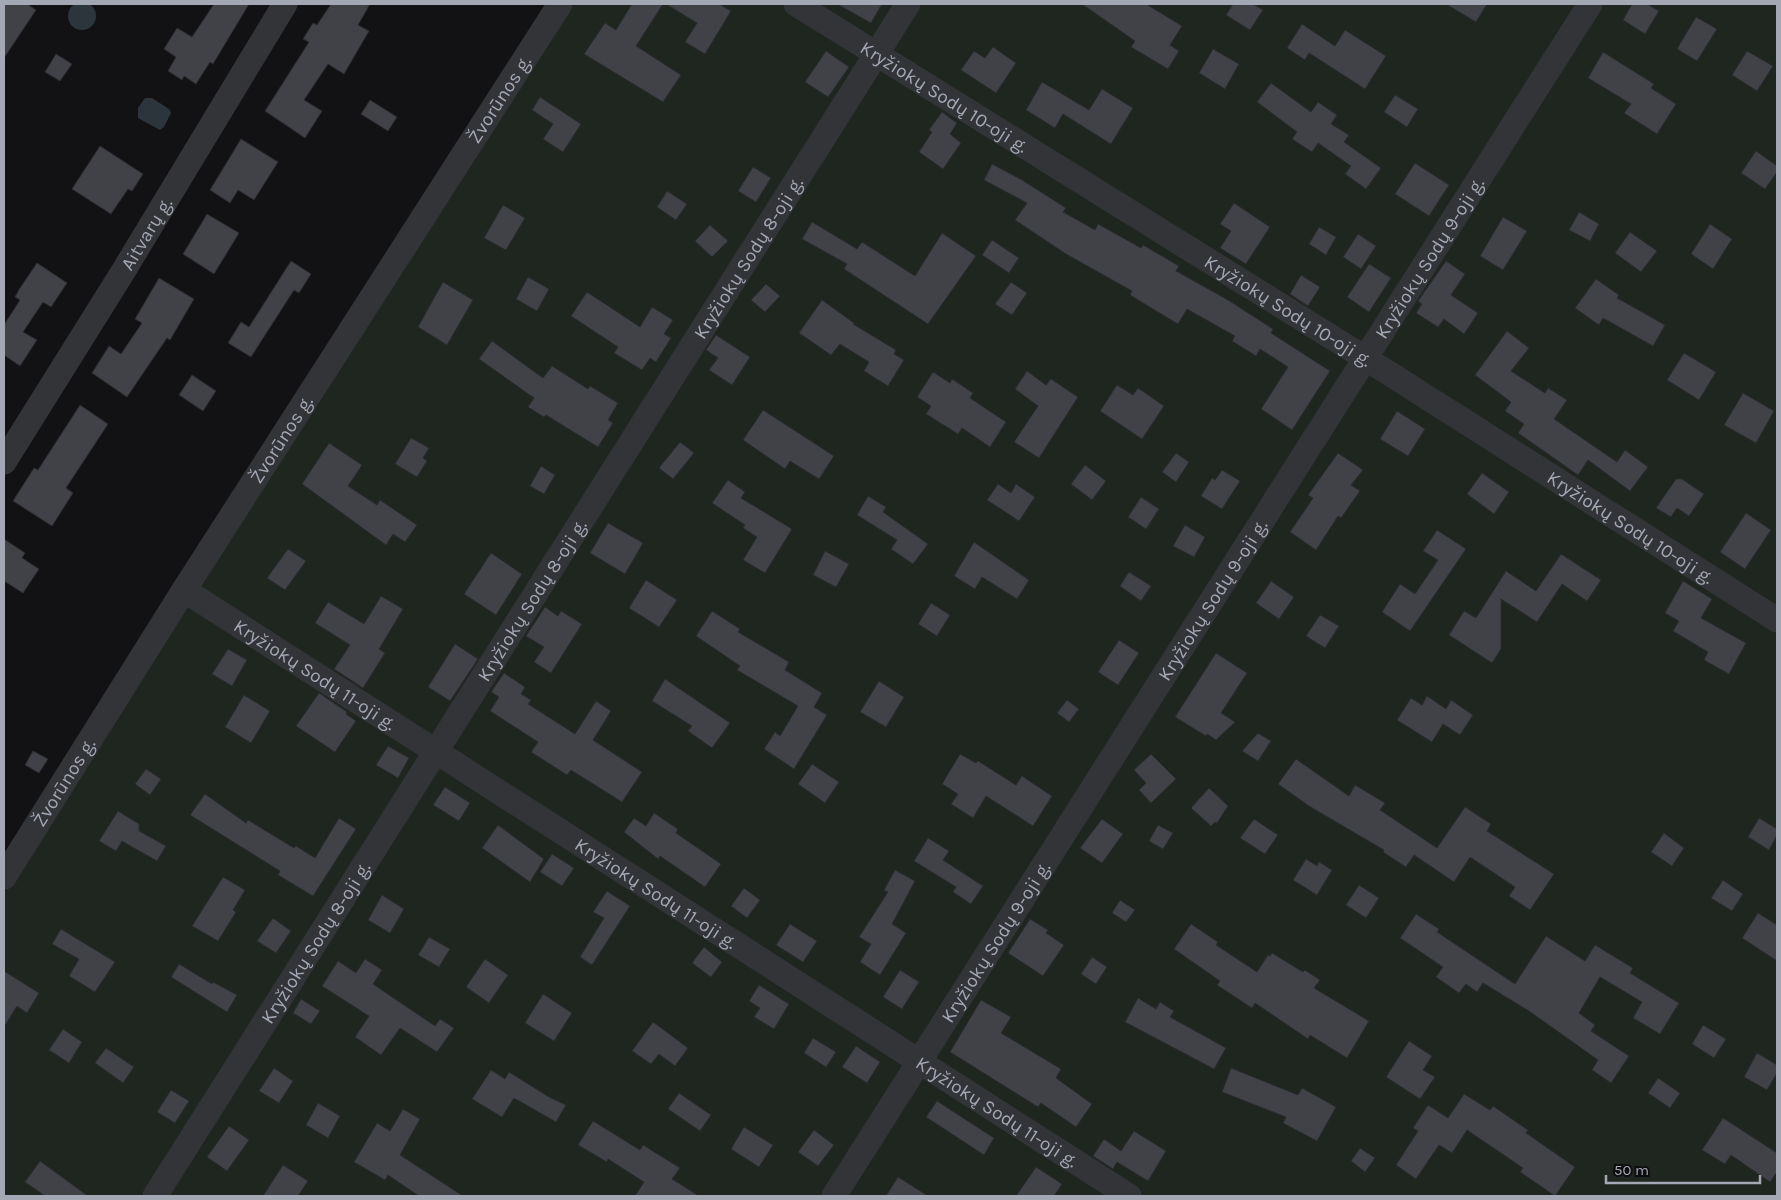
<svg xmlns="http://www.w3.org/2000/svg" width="1781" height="1200" font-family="Karla,sans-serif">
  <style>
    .green { fill: #1f2620 }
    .water { fill: #2c343c }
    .building { fill: #414247; stroke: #2c2c30 }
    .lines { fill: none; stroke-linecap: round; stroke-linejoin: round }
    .minor { stroke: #333438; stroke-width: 25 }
    .labels { text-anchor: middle; stroke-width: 4; stroke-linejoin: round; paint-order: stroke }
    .street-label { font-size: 19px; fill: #a4a8b4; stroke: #0d0d0f }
  </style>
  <rect width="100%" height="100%" fill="#121214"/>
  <path class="green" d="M562 4H1777V1196H4V893Z"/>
  <path class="water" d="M68 16a14 14 0 1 1 28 0a14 14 0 1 1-28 0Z
    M145 98H152L169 109 171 113 164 127 160 130 138 118V108Z"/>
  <path class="building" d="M4 4H27L36 10 4 58Z
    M214 4H249L213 64 210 62 196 84 184 76 182 80 168 71 176 57 164 49 177 28 192 37Z
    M331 4H370L358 25 369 31 344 74 328 64 304 100 322 111 305 138 265 111 309 42 303 39 313 23 317 25Z
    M632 4H663L636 46 681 75 663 102 584 54 605 23 616 30Z
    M666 4H719L731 11 705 54 685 42 697 23Z
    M837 4H882L871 23Z
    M1082 4H1146L1182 26 1170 45 1179 51 1168 69 1131 47 1135 41Z
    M1233 4H1253L1263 10 1250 30 1226 15Z
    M1446 4H1487L1476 22Z
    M1632 4H1647L1659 11 1645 34 1623 20Z
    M1696 17 1717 29 1697 61 1677 49Z
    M1302 24 1335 46 1345 30 1386 56 1365 89 1309 53 1305 60 1287 48Z
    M993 47 1016 63 996 93 961 70 974 51 985 58Z
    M1213 49 1239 64 1225 89 1199 73Z
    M826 51 849 67 828 97 805 82Z
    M1747 51 1773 66 1757 91 1732 75Z
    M1603 52 1654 84 1651 88 1676 104 1657 134 1624 113 1631 104 1588 78Z
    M56 54 72 64 60 81 45 72Z
    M1042 82 1089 110 1102 89 1133 108 1111 144 1063 114 1055 128 1026 110Z
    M1271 83 1311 112 1318 102 1337 115 1331 124 1349 135 1344 142 1381 168 1366 189 1345 174 1351 166 1318 143 1312 152 1292 139 1297 132 1257 102Z
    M1395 95 1418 109 1407 127 1384 112Z
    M540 97 581 124 563 152 543 139 553 124 532 110Z
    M370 100 397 117 388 131 361 114Z
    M942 112 957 123 950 134 961 143 943 169 919 152 932 132 929 130Z
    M241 139 278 162 254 200 238 190 230 203 210 190Z
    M100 146 143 174 132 191 128 189 111 214 72 189Z
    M1756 151 1777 166V172L1765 189 1741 173Z
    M1415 163 1449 185 1429 216 1395 194Z
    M992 164 1022 180 1066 208 1063 212 1095 230 1098 224 1141 248 1143 245 1179 266 1176 271 1228 300 1273 329 1271 333 1330 371 1292 430 1261 409 1288 367 1260 349 1256 356 1232 341 1235 336 1187 309 1178 324 1130 295 1132 291 1066 254 1015 220 1027 203 984 180Z
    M753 167 771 178 756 202 738 191Z
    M667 191 687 204 676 220 657 207Z
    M1234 203 1270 227 1246 264 1220 248 1231 231 1220 224Z
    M503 205 525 218 506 250 484 238Z
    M1579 212 1599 224 1590 241 1569 230Z
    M207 214 239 233 214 274 183 254Z
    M1503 217 1527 231 1503 270 1480 256Z
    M812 222 857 249 862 242 915 276 942 233 976 256 928 324 844 269 847 264 802 239Z
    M1710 224 1732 239 1713 269 1691 254Z
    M710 225 728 241 712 257 695 241Z
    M1319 227 1336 237 1326 255 1309 244Z
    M1630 232 1657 251 1641 272 1615 253Z
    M1358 234 1376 246 1361 269 1343 257Z
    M992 240 1019 258 1009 273 982 255Z
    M291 261 311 274 299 293 294 290 251 357 228 343 241 322 249 327Z
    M1446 261 1465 274 1451 295 1478 313 1464 334 1444 319 1438 327 1416 313 1422 304 1418 301Z
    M37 263 67 283 51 307 43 302 23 332 37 340 20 366 4 355V325L20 300 15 297 20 288Z
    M1369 264 1391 278 1369 312 1347 297Z
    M1301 275 1320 287 1308 306 1290 294Z
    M528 277 549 289 537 311 516 299Z
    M159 278 194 299 170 340 167 338 127 397 92 373 109 346 121 354 142 323 135 319Z
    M1596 279 1619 295 1617 298 1665 325 1653 346 1603 318 1599 325 1575 308Z
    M443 282 473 300 447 345 418 327Z
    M1011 282 1027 293 1012 315 995 304Z
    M766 284 780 296 765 312 751 300Z
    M587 292 640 327 652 307 673 320 664 334 671 338 656 362 650 358 642 370 614 353 618 347 571 316Z
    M822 300 854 323 853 324 896 350 894 354 904 360 888 386 864 371 869 362 840 344 831 355 799 333Z
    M1507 331 1529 348 1511 371 1545 393 1548 388 1567 400 1554 419 1617 462 1625 450 1648 467 1630 491 1588 460 1578 475 1518 433 1524 424 1505 411 1511 402 1475 375Z
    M716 335 750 357 732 385 709 370 718 358 706 350Z
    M492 341 543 378 552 366 588 389 590 386 618 403 608 420 613 423 598 447 546 415 544 417 528 407 534 398 479 359Z
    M1684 353 1716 372 1699 400 1667 380Z
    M1027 371 1046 385 1051 379 1078 397 1039 458 1014 442 1038 406 1015 389Z
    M933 372 950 383 952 379 973 393 970 398 1006 422 990 447 962 428 958 434 926 414 931 406 917 397Z
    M192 375 216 391 203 411 179 395Z
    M1117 385 1133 395 1138 388 1164 406 1142 439 1100 411Z
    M1743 393 1774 411 1756 443 1724 425Z
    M80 405 108 424 66 488 73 493 52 526 13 501 34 468 38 470Z
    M763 410 834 456 819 479 790 461 785 469 743 440Z
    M1397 411 1425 429 1408 456 1380 439Z
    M411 438 429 448 423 458 427 461 417 477 395 464Z
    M680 442 694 453 673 479 659 468Z
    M329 443 362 465 348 486 377 505 380 500 417 525 405 542 393 534 386 545 302 484Z
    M1176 453 1189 462 1176 482 1162 472Z
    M1338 453 1363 470 1351 485 1360 491 1341 518 1338 516 1316 550 1290 532 1313 498 1308 495Z
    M1085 465 1106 481 1092 500 1071 484Z
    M541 466 555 475 544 494 530 486Z
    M1222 470 1240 481 1222 509 1201 496 1212 478 1215 480Z
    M1482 473 1509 492 1494 514 1467 494Z
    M1676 479H1682L1704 494 1689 516 1677 508 1671 517 1656 508Z
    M728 480 745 492 741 498 792 529 765 573 743 560 757 537 743 528 745 525 712 503Z
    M998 484 1011 493 1016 484 1035 497 1019 521 987 500Z
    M868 496 886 507 883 512 928 544 913 564 891 549 897 540 857 515Z
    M1141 497 1159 509 1146 529 1128 517Z
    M1746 513 1771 530 1745 569 1720 552Z
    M608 523 643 543 625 574 590 553Z
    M1185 525 1205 537 1194 557 1173 546Z
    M1437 530 1466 549 1410 631 1382 612 1400 584 1415 594 1438 560 1423 551Z
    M4 539 25 553 22 558 39 569 23 593 4 581Z
    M974 542 1029 580 1017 599 982 577 975 589 954 576Z
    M288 549 306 561 285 590 267 578Z
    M825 551 849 564 836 587 813 575Z
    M491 553 522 574 496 615 464 594Z
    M1561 554 1601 580 1587 601 1562 584 1537 622 1501 599V649L1492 663 1449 635 1464 611 1476 618 1506 571 1536 591Z
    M1129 572 1151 586 1141 601 1120 586Z
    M646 580 677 600 659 627 629 608Z
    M1271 581 1294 597 1279 619 1256 603Z
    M1683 581 1712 599 1701 618 1746 643 1729 674 1704 660 1708 652 1673 631 1679 621 1665 613Z
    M381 596 403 609 379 649 385 653 363 688 334 669 350 645 315 623 328 602 364 624Z
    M931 603 950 615 937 636 918 624Z
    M545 607 558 616 561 611 582 624 551 673 534 662 544 647 526 636Z
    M712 611 740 629 738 632 789 662 785 670 822 693 814 707 827 715 794 769 764 749 775 732 780 736 798 706 737 670 740 666 696 636Z
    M1320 615 1339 626 1325 648 1306 636Z
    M1119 640 1139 653 1118 685 1098 672Z
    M455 644 478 659 450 701 428 687Z
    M228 649 247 660 232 686 212 674Z
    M1216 653 1247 673 1221 713 1235 722 1216 740 1207 734 1206 736 1175 717Z
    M504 673 525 687 521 694 531 700 528 704 575 734 596 701 611 711 593 740 642 772 622 802 571 770 567 775 531 752 538 742 490 711 499 697 491 692Z
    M665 679 730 723 712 748 688 731 692 726 652 701Z
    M879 681 904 697 886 727 860 712Z
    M319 693 347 712 346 714 356 721 335 752 296 726Z
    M244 695 270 711 251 743 225 727Z
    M1427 696 1446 709 1451 700 1473 715 1460 735 1443 724 1432 742 1397 720 1411 698 1422 705Z
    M1067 700 1079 709 1069 722 1057 713Z
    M1258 733 1271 741 1258 761 1242 751Z
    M388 746 409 758 398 778 376 765Z
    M33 751 48 759 39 773 25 765Z
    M960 754 976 763 978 761 1016 785 1022 776 1052 796 1033 826 986 796 973 818 951 804 958 794 942 784Z
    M1151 754 1176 779 1151 803 1139 790 1146 783 1134 770Z
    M1296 759 1349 796 1355 785 1385 803 1380 810 1437 848 1465 807 1491 824 1487 831 1554 874 1530 910 1509 896 1515 887 1470 857 1454 882 1414 855 1406 867 1383 852 1384 850 1309 806 1278 784Z
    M812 764 839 782 825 803 798 784Z
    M146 769 161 779 150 795 135 784Z
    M445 787 470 803 459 821 433 805Z
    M1209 788 1228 806 1217 823 1215 822 1211 826 1191 808Z
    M205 794 246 823 248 820 294 848 296 846 315 858 339 818 356 829 313 896 278 875 280 871 190 815Z
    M118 811 139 824V831L166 846 157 861 122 841 116 851 99 841Z
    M654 813 678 829 676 833 721 864 705 887 660 856 658 859 624 832 634 818 646 826Z
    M1759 818 1777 829V835L1769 850 1748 837Z
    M1102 819 1123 834 1102 863 1080 848Z
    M1254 819 1278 835 1265 854 1240 838Z
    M498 825 544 859 530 882 482 848Z
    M1158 825 1173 833 1163 849 1149 841Z
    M1664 833 1684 848 1672 866 1651 852Z
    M928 838 949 851 943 860 983 886 971 904 953 892 956 887 914 861Z
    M552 854 574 868 562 886 540 872Z
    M1306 859 1317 866 1319 862 1332 870 1317 895 1293 880Z
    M895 870 915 881 892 924 906 933 880 975 860 962 871 944 859 937 888 892 884 890Z
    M223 877 245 890 233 910 236 912 218 941 192 926Z
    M1723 880 1743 894 1732 911 1711 898Z
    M1359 885 1379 898 1366 918 1346 905Z
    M744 888 760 900 747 918 731 906Z
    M607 891 630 906 592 965 580 957 604 918 593 912Z
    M382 895 404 909 390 933 368 920Z
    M1120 900 1135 910 1126 922 1112 913Z
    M1758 913 1777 925V961L1742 938Z
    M1416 914 1439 929 1437 932 1515 984 1546 936 1585 961 1595 945 1633 968 1630 973 1679 1003 1660 1034 1633 1018 1642 1002 1600 977 1579 1013 1595 1025 1591 1031 1629 1056 1611 1083 1592 1070 1598 1060 1529 1011 1483 983 1477 992 1466 984 1459 993 1436 977 1443 967 1400 938Z
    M273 918 291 931 276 953 257 941Z
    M1030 919 1048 930 1046 933 1064 945 1043 976 1008 953Z
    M790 924 817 941 803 962 776 945Z
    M1191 924 1218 942 1216 945 1257 972 1268 955 1270 956 1272 953 1303 972 1305 970 1320 980 1314 988 1369 1021 1347 1058 1310 1035 1308 1039 1255 1003 1252 1008 1217 985 1220 981 1174 949Z
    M61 929 115 962 95 992 69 976 79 959 52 944Z
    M429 937 450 949 439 967 418 955Z
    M704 947 722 962 711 977 692 963Z
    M1092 957 1107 967 1096 984 1081 974Z
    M365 959 382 970 373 984 435 1026 440 1019 454 1028 437 1052 400 1028 381 1055 355 1037 369 1016 322 986 338 961 356 973Z
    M485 959 508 975 489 1003 466 987Z
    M179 964 212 984 213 982 237 995 227 1012 171 977Z
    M900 970 919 982 902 1009 883 997Z
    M4 971 39 993 27 1013 17 1006 4 1027Z
    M759 985 789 1004 774 1029 754 1017 760 1008 749 1001Z
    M543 994 572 1013 554 1041 525 1023Z
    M1138 998 1156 1009 1160 1002 1174 1011 1170 1017 1226 1048 1214 1069 1125 1022Z
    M301 999 320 1011 311 1024 293 1013Z
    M981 1000 1011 1017 1001 1033 1061 1069 1056 1078 1092 1104 1076 1127 1041 1103 1038 1107 950 1052Z
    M653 1022 688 1048 675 1066 659 1054 651 1064 632 1051Z
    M1703 1025 1726 1039 1714 1058 1692 1044Z
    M63 1029 82 1042 69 1063 49 1050Z
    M813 1038 836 1052 826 1067 804 1053Z
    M1409 1041 1432 1056 1423 1070 1435 1077 1420 1099 1386 1077Z
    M856 1046 880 1062 867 1083 842 1067Z
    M106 1048 134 1067 123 1083 95 1063Z
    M1757 1053 1777 1065V1073L1767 1090 1744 1077Z
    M274 1068 293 1081 279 1103 259 1091Z
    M1231 1068 1298 1095 1302 1088 1336 1107 1317 1141 1283 1123 1286 1117 1222 1092Z
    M491 1070 505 1079 509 1072 549 1097 566 1105 556 1122 514 1098 502 1117 472 1099Z
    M1658 1078 1680 1093 1670 1108 1648 1093Z
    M171 1090 189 1101 175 1123 157 1112Z
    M679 1093 711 1115 700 1131 668 1109Z
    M1464 1094 1490 1110 1493 1106 1528 1130 1526 1133 1575 1167 1555 1196 1520 1172 1523 1168 1467 1130 1452 1153 1439 1145 1416 1179 1396 1165 1418 1131 1413 1128 1428 1105 1448 1118Z
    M937 1101 994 1138 984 1155 926 1117Z
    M318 1103 340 1116 328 1138 306 1125Z
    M403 1109 420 1119 400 1155 463 1196H419L388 1175 385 1180 354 1162 377 1123 390 1131Z
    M1723 1118 1777 1153V1172L1770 1182 1731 1155 1725 1164 1702 1150Z
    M593 1121 640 1150 643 1145 680 1168 672 1179 699 1196H635L644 1182 608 1159 607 1162 578 1145Z
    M229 1126 249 1140 227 1171 207 1157Z
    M744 1127 773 1145 759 1167 731 1149Z
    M814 1130 834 1145 818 1166 798 1152Z
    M1134 1131 1166 1151 1148 1181 1117 1162 1113 1169 1093 1156 1104 1139 1121 1151Z
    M1360 1148 1375 1158 1365 1172 1351 1161Z
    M40 1161 88 1196H45L25 1182Z
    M283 1165 308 1181 298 1196H263Z
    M1036 1167 1062 1184 1054 1196H1016Z
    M898 1177 928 1196H886Z"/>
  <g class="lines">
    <g class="minor">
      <path id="s1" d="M796 4 1365 358 1777 620"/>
      <path id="s2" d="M4 462 124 270 285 4"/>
      <path id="s3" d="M184 590 1129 1196"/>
      <path id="s4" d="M4 877 184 590 560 4"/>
      <path id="s5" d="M155 1196 908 4"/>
      <path id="s6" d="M834 1196 1590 4"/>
    </g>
  </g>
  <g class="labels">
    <g class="street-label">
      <text dy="7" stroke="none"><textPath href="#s1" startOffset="175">Kryžiokų Sodų 10-oji g.</textPath></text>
      <text dy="7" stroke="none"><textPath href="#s4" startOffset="922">Žvorūnos g.</textPath></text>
      <text dy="7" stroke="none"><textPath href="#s2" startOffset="269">Aitvarų g.</textPath></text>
      <text dy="7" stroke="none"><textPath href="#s5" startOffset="1110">Kryžiokų Sodų 8-oji g.</textPath></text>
      <text dy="7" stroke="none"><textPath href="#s6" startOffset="1111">Kryžiokų Sodų 9-oji g.</textPath></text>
      <text dy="7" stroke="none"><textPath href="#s1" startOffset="580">Kryžiokų Sodų 10-oji g.</textPath></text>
      <text dy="7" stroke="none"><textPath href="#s4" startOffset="518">Žvorūnos g.</textPath></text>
      <text dy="7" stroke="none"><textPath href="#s1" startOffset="985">Kryžiokų Sodų 10-oji g.</textPath></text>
      <text dy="7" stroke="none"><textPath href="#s5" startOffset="705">Kryžiokų Sodų 8-oji g.</textPath></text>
      <text dy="7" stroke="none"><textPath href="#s6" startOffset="706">Kryžiokų Sodų 9-oji g.</textPath></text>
      <text dy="7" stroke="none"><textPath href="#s3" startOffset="156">Kryžiokų Sodų 11-oji g.</textPath></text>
      <text dy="7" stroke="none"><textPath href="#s4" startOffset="112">Žvorūnos g.</textPath></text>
      <text dy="7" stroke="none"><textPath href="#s3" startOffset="561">Kryžiokų Sodų 11-oji g.</textPath></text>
      <text dy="7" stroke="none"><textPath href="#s6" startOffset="301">Kryžiokų Sodų 9-oji g.</textPath></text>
      <text dy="7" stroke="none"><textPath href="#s5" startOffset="300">Kryžiokų Sodų 8-oji g.</textPath></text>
      <text dy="7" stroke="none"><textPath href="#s3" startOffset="966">Kryžiokų Sodų 11-oji g.</textPath></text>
    </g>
  </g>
  <rect width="1781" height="1200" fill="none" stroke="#a4a8b4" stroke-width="10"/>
  <path d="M1606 1175v8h154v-8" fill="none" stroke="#a4a8b4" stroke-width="2.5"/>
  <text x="1614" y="1175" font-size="15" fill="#a4a8b4" stroke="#0d0d0f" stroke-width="4" paint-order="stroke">50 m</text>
</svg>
